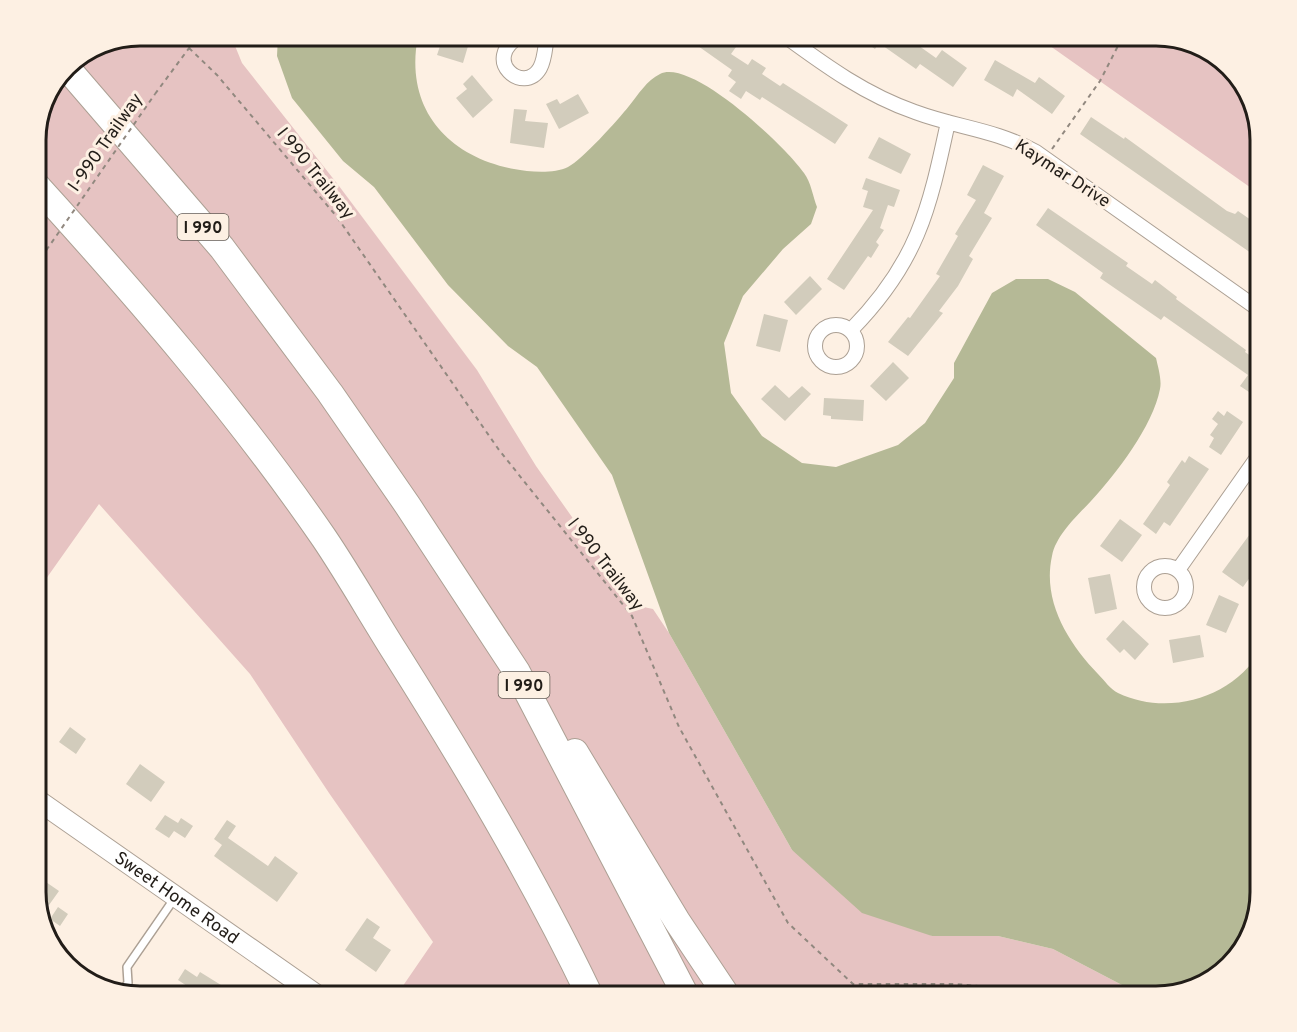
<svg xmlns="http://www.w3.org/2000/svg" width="1297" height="1032" font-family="Overpass,sans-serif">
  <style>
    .green { fill: #e6c3c2 }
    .water { fill: #b5b996 }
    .building { fill: #d2ccbc }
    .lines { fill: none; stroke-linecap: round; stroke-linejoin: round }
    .service-casing { stroke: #aca094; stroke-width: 10 }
    .minor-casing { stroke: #aca094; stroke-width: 16 }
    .secondary-casing { stroke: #aca094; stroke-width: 22 }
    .motorway-casing { stroke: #aca094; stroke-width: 28 }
    .path { stroke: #91887f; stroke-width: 2; stroke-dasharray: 4.5 4.5; stroke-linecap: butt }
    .service { stroke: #fff; stroke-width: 7 }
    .minor { stroke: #fff; stroke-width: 14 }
    .secondary { stroke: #fff; stroke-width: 20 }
    .motorway { stroke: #fff; stroke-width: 26 }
    .path-bridge { stroke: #91887f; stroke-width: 2; stroke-dasharray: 4.5 4.5; stroke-linecap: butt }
    .labels { text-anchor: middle; stroke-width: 6; stroke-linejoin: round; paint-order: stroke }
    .shield { fill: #fdf0e3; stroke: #645c55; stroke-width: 1.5 }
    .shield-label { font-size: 16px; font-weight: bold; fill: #221d18 }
    .street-label { font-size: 18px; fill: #221d18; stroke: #fdf0e3 }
    .rim { fill: none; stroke: #221d18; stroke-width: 3 }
  </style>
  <rect width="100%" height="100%" fill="#fdf0e3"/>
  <path class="green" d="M140 36H231L242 63 339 186 477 370 536 466 634 605 653 609 669 633 792 850 932 936H998L1053 949 1143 996H396L433 942 329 793 250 674 99 504 36 593V133L47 94 71 62Z
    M1036 36H1157L1225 62 1250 95 1261 140V195Z"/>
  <path class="water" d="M278 36H418C404 107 446 156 514 169 529 172 554 174 568 167 582 160 618 120 629 106 638 95 647 80 660 74 692 58 786 147 804 173 811 182 813 197 817 207L811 224 783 249 743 296 724 343 731 393 762 436 802 463 836 467 898 445 925 423 954 378V363L992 293 1016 279H1048L1075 292 1156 358C1158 367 1162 380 1160 389 1153 426 1116 474 1091 501 1077 516 1056 535 1052 556 1042 601 1068 643 1098 674 1104 680 1111 690 1118 693 1168 717 1234 698 1261 649V892L1235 960 1202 985 1157 996H1143L1053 949 998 936H932L862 913 792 850 669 633 612 475 537 367 508 346 448 285 374 187 343 161 292 98 277 56Z"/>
  <path class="building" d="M415 36H471L463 63 437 55 440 46 415 39Z
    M706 36H721L736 47 731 54 748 65 752 59 766 68 762 74 780 86 783 83 848 125 835 144 762 97 760 100 746 91 741 99 729 91 736 82 728 76 732 70 698 46Z
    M856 36H905L936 58 942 50 967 68 953 87 920 64 916 69 879 43 875 49Z
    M995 60 1035 83 1039 77 1065 96 1052 114 1017 89 1013 97 984 80Z
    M472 75 493 100 473 118 456 98 467 89 463 84Z
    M578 94 589 113 559 129 546 104 557 99 560 104Z
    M514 109 527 110 525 121 548 123 544 148 510 143Z
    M1091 117 1124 139 1125 137 1227 211 1235 214 1238 211 1261 227V260L1080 134Z
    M879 137 911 154 901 174 868 158Z
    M983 165 1004 176 984 213 992 218 969 256 973 259 958 286 939 311 943 313 908 356 888 342 908 317 910 318 940 276 936 274 958 236 955 234 976 200 967 195Z
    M866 178 900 190 894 207 888 205 880 228 884 230 876 242 879 245 871 258 868 256 844 290 827 279 873 210 863 207 868 191 862 189Z
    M1048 208 1128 263 1126 266 1152 284 1155 280 1177 297 1176 299 1246 350 1245 352 1261 363V400L1240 386 1248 375 1164 316 1161 320 1100 278 1103 273 1036 225Z
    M810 276 822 289 796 315 784 302Z
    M764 314 788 320 780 352 756 346Z
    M893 362 909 378 886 401 870 386Z
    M775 385 789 398 802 386 811 394 785 421 761 399Z
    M824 398 864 400 863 421 831 419V416L823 415Z
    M1218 411 1224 416 1227 411 1243 422 1221 455 1209 447 1214 438 1210 435 1218 424 1212 419Z
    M1189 456 1209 469 1170 526 1164 522 1156 534 1143 524 1170 485 1167 482 1182 460 1185 463Z
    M1120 519 1142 535 1122 562 1100 546Z
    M1261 519V562L1243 587 1222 572Z
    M1110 574 1117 609 1095 614 1088 578Z
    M1219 595 1239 604 1226 633 1206 625Z
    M1123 620 1149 644 1135 660 1124 649 1120 653 1106 639Z
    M1200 635 1204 657 1173 663 1169 640Z
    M70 727 86 739 76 754 59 742Z
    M140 764 165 782 151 802 126 784Z
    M165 815 178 823 181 818 193 826 185 838 174 831 169 838 155 829Z
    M227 820 236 826 228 838 268 866 275 856 298 873 277 902 214 856 222 845 214 839Z
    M43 880 59 891 49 905 36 896V889Z
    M58 907 68 914 60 926 50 919Z
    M367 918 380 927 373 938 391 950 376 972 345 950Z
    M185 969 197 977 200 972 221 985 214 996H202L178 980Z"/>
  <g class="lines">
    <g class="service-casing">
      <path id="service" d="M123 990 128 983 127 967 174 899"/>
    </g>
    <g class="minor-casing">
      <path id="minor" d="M520 36C480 60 524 96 540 68 545 59 545 47 547 36
        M785 36C826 66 866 95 915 112 958 128 994 129 1036 152L1261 311
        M815 346a21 21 0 1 1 42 0a21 21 0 1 1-42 0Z
        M851 330C917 263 929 211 948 122
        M1144 587a21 21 0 1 1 42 0a21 21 0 1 1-42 0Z
        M1178 570 1261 452"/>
    </g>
    <g class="secondary-casing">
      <g id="secondary">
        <path id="s1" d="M36 799 318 996"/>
      </g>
    </g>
    <g class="motorway-casing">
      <path id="motorway" d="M67 68 222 248 330 393 408 506 517 672 686 996
        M36 185C138 297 238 413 324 538 349 575 371 614 395 652 465 763 533 877 590 996
        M575 752 677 921 727 996"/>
    </g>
    <path class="path" d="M189 48 217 75 337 217 499 450 632 616 679 727 788 923 853 984H956L1054 993 1060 996
      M155 94 198 36
      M1052 149 1100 81 1123 36"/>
    <use href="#service" class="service"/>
    <use href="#minor" class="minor"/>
    <use href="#secondary" class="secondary"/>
    <use href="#motorway" class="motorway"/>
    <path class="path-bridge" d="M36 265 155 94"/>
  </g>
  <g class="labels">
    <g class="shield">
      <rect x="177.5" y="214" width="51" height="26" rx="4.5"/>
      <rect x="498.5" y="672" width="51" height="26" rx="4.5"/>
    </g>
    <g class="shield-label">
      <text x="203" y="233">I 990</text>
      <text x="524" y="691">I 990</text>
    </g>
    <g class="street-label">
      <text transform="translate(105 142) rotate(-55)" y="6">I-990 Trailway</text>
      <text transform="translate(316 173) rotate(51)" y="6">I 990 Trailway</text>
      <text transform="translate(1063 173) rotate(33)" y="6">Kaymar Drive</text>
      <text transform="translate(606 564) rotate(52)" y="6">I 990 Trailway</text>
      <text dy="6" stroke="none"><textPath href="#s1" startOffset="172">Sweet Home Road</textPath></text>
    </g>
  </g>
  <path d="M0 0H1297V1032H0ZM140 46H1156A94 94 0 0 1 1250 140V892A94 94 0 0 1 1156 986H140A94 94 0 0 1 46 892V140A94 94 0 0 1 140 46Z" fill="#fdf0e3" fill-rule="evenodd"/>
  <path class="rim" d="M140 46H1156A94 94 0 0 1 1250 140V892A94 94 0 0 1 1156 986H140A94 94 0 0 1 46 892V140A94 94 0 0 1 140 46Z"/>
</svg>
